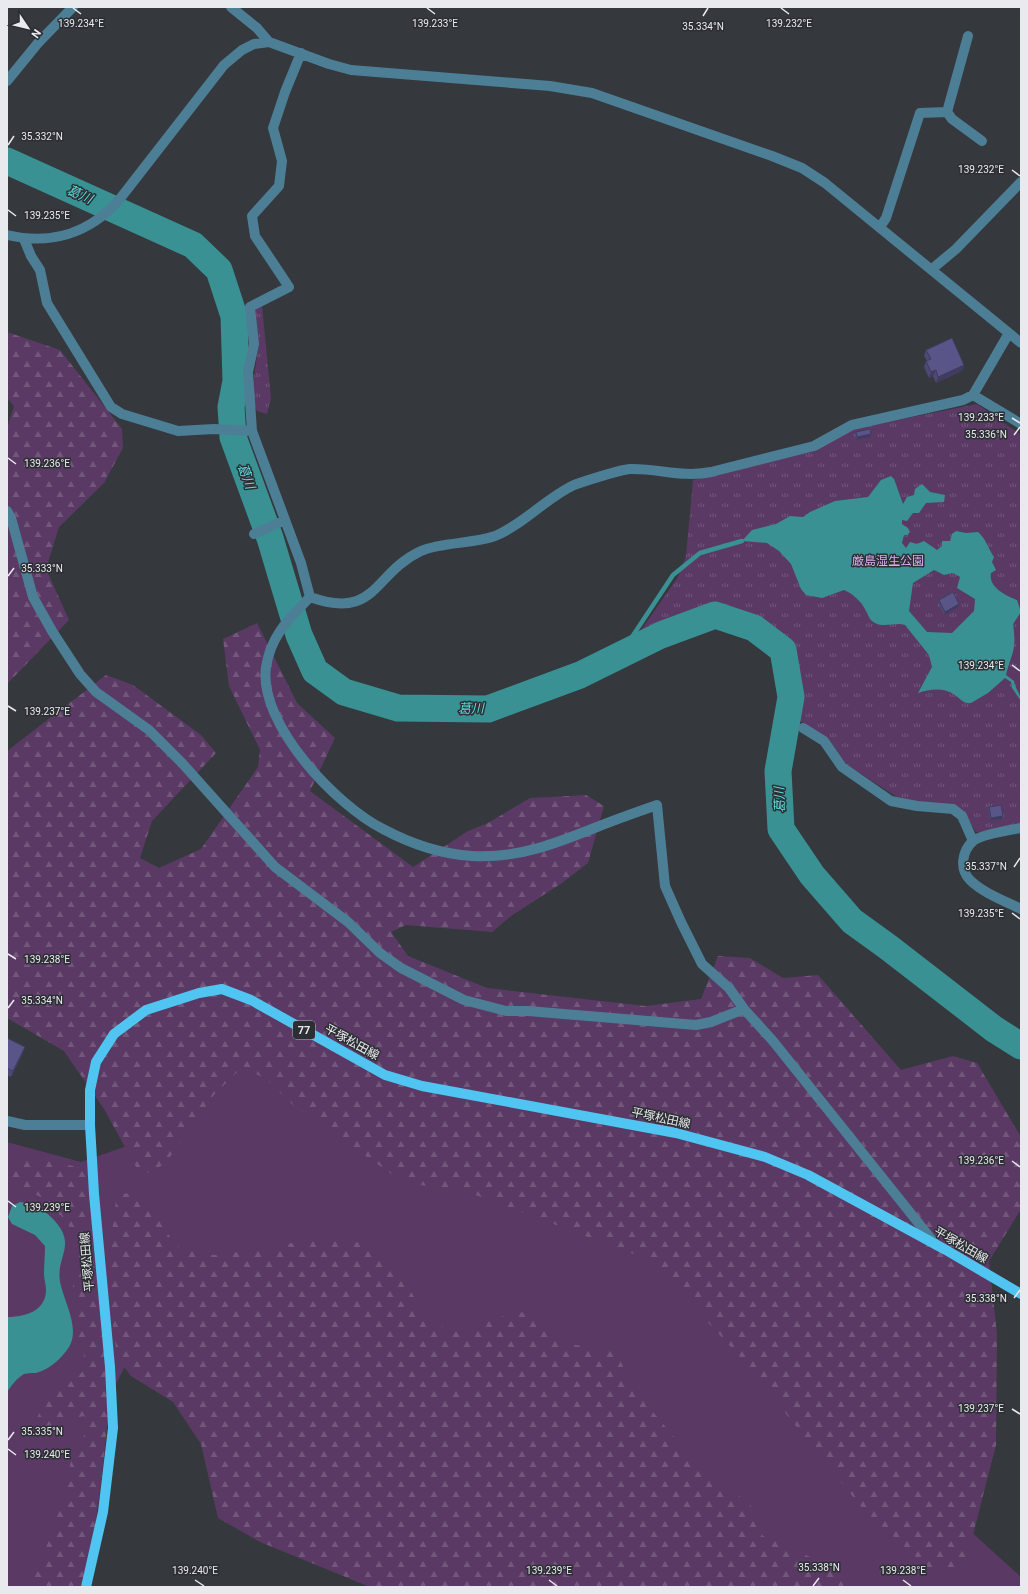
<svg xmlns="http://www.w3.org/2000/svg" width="1028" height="1594" font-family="Roboto,'Noto Sans JP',sans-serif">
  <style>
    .grass { fill: #5a3a65 }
    .forest { fill: url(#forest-firs) }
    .park { fill: url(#park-tufts) }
    .water { fill: #3a9193; fill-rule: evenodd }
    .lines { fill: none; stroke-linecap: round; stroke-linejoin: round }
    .stream { stroke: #3a9193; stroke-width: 4.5 }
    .river { stroke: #3a9193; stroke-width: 27 }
    .minor { stroke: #4c7f95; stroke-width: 10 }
    .major { stroke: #51c5f2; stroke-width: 10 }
    .wall { fill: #4d4975 }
    .shaded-wall { fill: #3f3c5f }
    .building { fill: #5a5588; stroke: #3f3c5f }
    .ticks { fill: none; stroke: #e8eaed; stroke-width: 1.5 }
    .labels { text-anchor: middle; stroke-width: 3; stroke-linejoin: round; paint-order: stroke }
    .shield { fill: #2b2e32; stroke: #afb2b5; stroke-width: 1 }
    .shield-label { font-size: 11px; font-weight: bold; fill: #e8eaed }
    .park-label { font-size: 12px; fill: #e1acf3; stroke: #2b2e32 }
    .street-label { font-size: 12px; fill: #e8eaed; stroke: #2b2e32 }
    .water-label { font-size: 13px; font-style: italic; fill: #5ddee1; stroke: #2b2e32 }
    .ticks-label { font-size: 10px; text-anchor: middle; fill: #e8eaed; stroke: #2b2e32; stroke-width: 3; stroke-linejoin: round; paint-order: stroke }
  </style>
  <defs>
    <pattern id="forest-firs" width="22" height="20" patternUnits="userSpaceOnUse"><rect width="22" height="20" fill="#5a3a65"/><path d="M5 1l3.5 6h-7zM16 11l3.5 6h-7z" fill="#72577b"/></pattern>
    <pattern id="park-tufts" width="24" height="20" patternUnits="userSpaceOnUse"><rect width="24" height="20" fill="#5a3a65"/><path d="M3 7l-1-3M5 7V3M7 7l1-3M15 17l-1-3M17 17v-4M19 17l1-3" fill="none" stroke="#72577b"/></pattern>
  </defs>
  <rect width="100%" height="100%" fill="#35383d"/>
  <path class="grass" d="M171 1043 250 1047 564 1181 913 1479 1021 1577V1587H529L134 1349 106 1403 57 1587H7V1142L81 1162 124 1147Z"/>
  <path class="forest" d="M7 332 60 350 122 429 123 448 104 483 59 527 46 569 69 620 7 684V428L14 406 7 398Z
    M257 623 297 703 335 738 310 791 413 867 468 831 488 823 530 798 586 795 604 806 588 863 562 883 511 916 492 932 406 925 391 932 408 956 487 988 646 1006 701 999 718 956 750 958 783 978 818 975 901 1070 953 1056 977 1063 1021 1137V1209L989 1261 997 1334 996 1445 964 1570 928 1568 862 1508 741 1358 694 1307 636 1255 473 1194 403 1182 295 1107 266 1079 242 1067 212 1097 165 1164 141 1176 104 1109 64 1051 7 1018V751L106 675 133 685 201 735 216 753 152 821 140 858 159 868 201 849 258 767 260 750 229 686 223 639Z
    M7 1157H27L73 1166 92 1176 89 1225 103 1337 108 1416 103 1467 90 1566 83 1587H31L52 1532 65 1492 71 1460 80 1445 90 1422 84 1416C69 1418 57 1426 43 1430L35 1426C38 1403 65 1386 82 1372L85 1359 79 1340 73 1286 75 1251 68 1222 40 1197 16 1182 7 1181Z
    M117 1193 135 1194 153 1210 176 1246 214 1255 262 1249 296 1242 349 1238 385 1257 407 1285 424 1314 452 1333 482 1324 519 1310 570 1344 616 1352 635 1391 700 1467 750 1504 763 1536 826 1564 850 1587H370L260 1542 218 1518 201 1444 173 1402 131 1376 117 1358 109 1292 112 1232Z"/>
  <path class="park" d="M262 306 271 398 267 414 257 411C247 394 259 360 258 340 258 329 254 319 256 309Z
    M977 404 1021 435V826L984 833 976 832 964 813 897 797 847 765 828 738 800 721C800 708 802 694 800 681 790 634 741 598 693 611 675 615 654 628 637 636L678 577 686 556 693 480 813 451 849 431 868 426Z"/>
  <path class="water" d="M891 476 894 479 903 504 907 497 914 495 915 489 922 484 930 492 945 495 944 502 926 503 919 513H913L907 521 902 520V524L908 528 910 532 907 535H904L902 543 906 548 910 542 917 544 924 541 937 550 942 546V541H950L952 534 956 531 966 533 978 532C986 539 988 548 994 557L992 562 996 570 991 573C988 587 1006 596 1017 600L1021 612 1013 624C1017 651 1012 651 1006 675L1014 681C1015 689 1021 694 1021 701L1012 688 1011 682 1005 678 988 693 971 703C963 704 961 699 955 695 944 687 930 689 918 693L932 667 929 655 905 625C896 622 884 628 875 623 869 620 869 616 866 611 862 602 852 593 844 590L822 598 806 595 801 589 791 564 779 551 767 543 742 541 752 530 776 524 790 516 803 517 810 512 835 501 868 497 881 480ZM934 570 944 575 953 573 960 577 957 588 975 599 974 611 952 633 927 632 909 611 913 583Z
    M20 1202C33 1204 42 1208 52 1218 80 1246 53 1257 61 1286 65 1303 80 1329 69 1347 61 1359 50 1369 36 1373 32 1373 27 1373 24 1374 17 1378 11 1386 7 1392V1317C25 1317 46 1311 46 1290 46 1285 44 1279 44 1274 44 1265 45 1255 45 1246L35 1235 12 1224 8 1217 12 1206Z"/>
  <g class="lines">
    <path class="stream" d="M620 655 673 575 700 553 742 541"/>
    <path class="river" d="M7 161 193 245 219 270 234 316 236 381 231 407 233 437 270 538 299 635 315 671 344 692 398 708 488 709 580 675 661 635 715 615 754 628 783 650 791 697 778 771 781 829 812 875 852 921 888 947 994 1029 1021 1046"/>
    <path class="minor" d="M231 7 257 28 269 42
      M301 53 285 92 273 128 282 161 279 186 252 216 255 236 289 287 250 307 254 344 248 372 252 431 301 563 310 597
      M7 81 38 43 73 7
      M947 112 968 36
      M947 112 952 119 982 141
      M880 227 886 218 920 113 947 112
      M7 235C50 245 89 234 119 200L224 65 242 50 254 44 269 42 329 64 351 70 550 86 592 93 772 156 802 168 825 183 1021 343
      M24 239 31 256 40 270 47 303 111 407 122 414 178 431 214 429 252 431
      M932 269 956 249 1021 182
      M973 395 1021 424
      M7 511 11 518 33 597 52 631 80 674 96 692 149 730 182 763 275 867 348 922 380 953 401 968 464 1000 506 1011H528L696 1025 711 1022 744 1009
      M254 534 285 520
      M310 597C289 619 271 635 266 667 258 724 337 806 383 829 411 844 441 854 472 856 517 859 557 843 597 827 617 819 637 812 657 805L665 886 681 922 702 964 729 988 744 1009 773 1041 936 1245
      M310 597C377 621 373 573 421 551 442 542 473 544 495 536 524 524 546 498 574 485 585 481 619 470 630 469 657 468 683 478 711 472L814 446 852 425 963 400 973 395 1009 333
      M803 728 824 741 842 767 891 801 917 806 953 809 962 816 973 841
      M1021 828C1010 830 982 834 973 841 962 851 959 869 970 880 983 893 1005 901 1021 909
      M7 1121 25 1125H90"/>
    <path class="major" d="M86 1587 103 1512 113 1428 110 1367 94 1194 90 1125V1090L96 1062 114 1034 146 1010 199 993 222 989 251 1000 385 1075 422 1086 676 1133 765 1157 808 1175 946 1250 1021 1294"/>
  </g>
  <path class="wall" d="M926 350 964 365 962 371 936 383 933 376 929 378 924 367 926 361H927L924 356Z
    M856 432 870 437 856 440 855 435Z
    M939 600 959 604 958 607 944 615 938 603Z
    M989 807 1003 816 1002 819 990 821 988 810Z
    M7 1038 23 1053 11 1077 7 1075Z"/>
  <path class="shaded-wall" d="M964 365 962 371 936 383 938 377Z
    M936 370 933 376 929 378 931 372Z
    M871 434 870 437 856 440 857 437Z
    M959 604 958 607 944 615 945 612Z
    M1003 816 1002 819 990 821 991 818Z
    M25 1047 23 1053 11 1077 13 1071Z"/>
  <path class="building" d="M952 338 964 365 938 377 936 370 931 372 926 361 931 359 926 350Z
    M870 429 871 434 857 437 856 432Z
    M953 592 959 604 945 612 939 600Z
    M1001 805 1003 816 991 818 989 807Z
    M7 1038 25 1047 13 1071 7 1068Z"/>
  <path class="ticks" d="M73 8 81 14M427 8 435 14M781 8 789 14M703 16 708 8M8 145 14 136M1012 170 1020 176M8 210 16 216M1012 418 1020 423M1014 435 1020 427M8 458 16 464M8 576 14 568M1012 665 1020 671M8 706 16 711M1014 867 1020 858M1012 913 1020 919M8 954 16 959M8 1008 14 1000M1012 1161 1020 1167M8 1201 16 1207M1014 1298 1020 1290M1012 1409 1020 1414M8 1440 14 1432M8 1449 16 1455M195 1580 204 1586M549 1580 557 1586M903 1580 911 1586M813 1586 819 1578"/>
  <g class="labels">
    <rect class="shield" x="293" y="1021" width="22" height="18" rx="3"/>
    <g class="shield-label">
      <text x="304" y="1034">77</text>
    </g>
    <g class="park-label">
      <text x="888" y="565">厳島湿生公園</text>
    </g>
    <g class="street-label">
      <text transform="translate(352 1042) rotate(29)" y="4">平塚松田線</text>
      <text transform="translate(661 1118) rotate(12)" y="4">平塚松田線</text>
      <text transform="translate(961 1245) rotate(30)" y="4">平塚松田線</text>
      <text transform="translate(87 1262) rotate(-95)" y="4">平塚松田線</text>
    </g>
    <g class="water-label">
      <text transform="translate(80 194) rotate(24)" y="5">葛川</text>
      <text transform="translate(247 476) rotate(70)" y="5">葛川</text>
      <text transform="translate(471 708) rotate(-1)" y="5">葛川</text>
      <text transform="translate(779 800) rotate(-92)" y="5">葛川</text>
    </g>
  </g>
  <g class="ticks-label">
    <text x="81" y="27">139.234°E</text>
    <text x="435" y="27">139.233°E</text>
    <text x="789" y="27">139.232°E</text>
    <text x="703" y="30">35.334°N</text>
    <text x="42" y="140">35.332°N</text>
    <text x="981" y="173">139.232°E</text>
    <text x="47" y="219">139.235°E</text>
    <text x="981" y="421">139.233°E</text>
    <text x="986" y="438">35.336°N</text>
    <text x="47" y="467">139.236°E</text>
    <text x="42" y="572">35.333°N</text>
    <text x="981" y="669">139.234°E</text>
    <text x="47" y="715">139.237°E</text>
    <text x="986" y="870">35.337°N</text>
    <text x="981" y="917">139.235°E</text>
    <text x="47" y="963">139.238°E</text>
    <text x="42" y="1004">35.334°N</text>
    <text x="981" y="1164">139.236°E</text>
    <text x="47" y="1211">139.239°E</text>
    <text x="986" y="1302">35.338°N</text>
    <text x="981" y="1412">139.237°E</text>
    <text x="42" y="1435">35.335°N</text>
    <text x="47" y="1458">139.240°E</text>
    <text x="819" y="1571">35.338°N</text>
    <text x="195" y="1574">139.240°E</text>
    <text x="549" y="1574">139.239°E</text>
    <text x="903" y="1574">139.238°E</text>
  </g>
  <rect width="1028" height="1594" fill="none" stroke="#e8eaed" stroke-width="16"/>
  <g transform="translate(28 28) rotate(125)" stroke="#2b2e32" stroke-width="3" paint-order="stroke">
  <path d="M0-3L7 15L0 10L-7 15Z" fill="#e8eaed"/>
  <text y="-6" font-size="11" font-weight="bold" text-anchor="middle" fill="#e8eaed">N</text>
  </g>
</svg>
